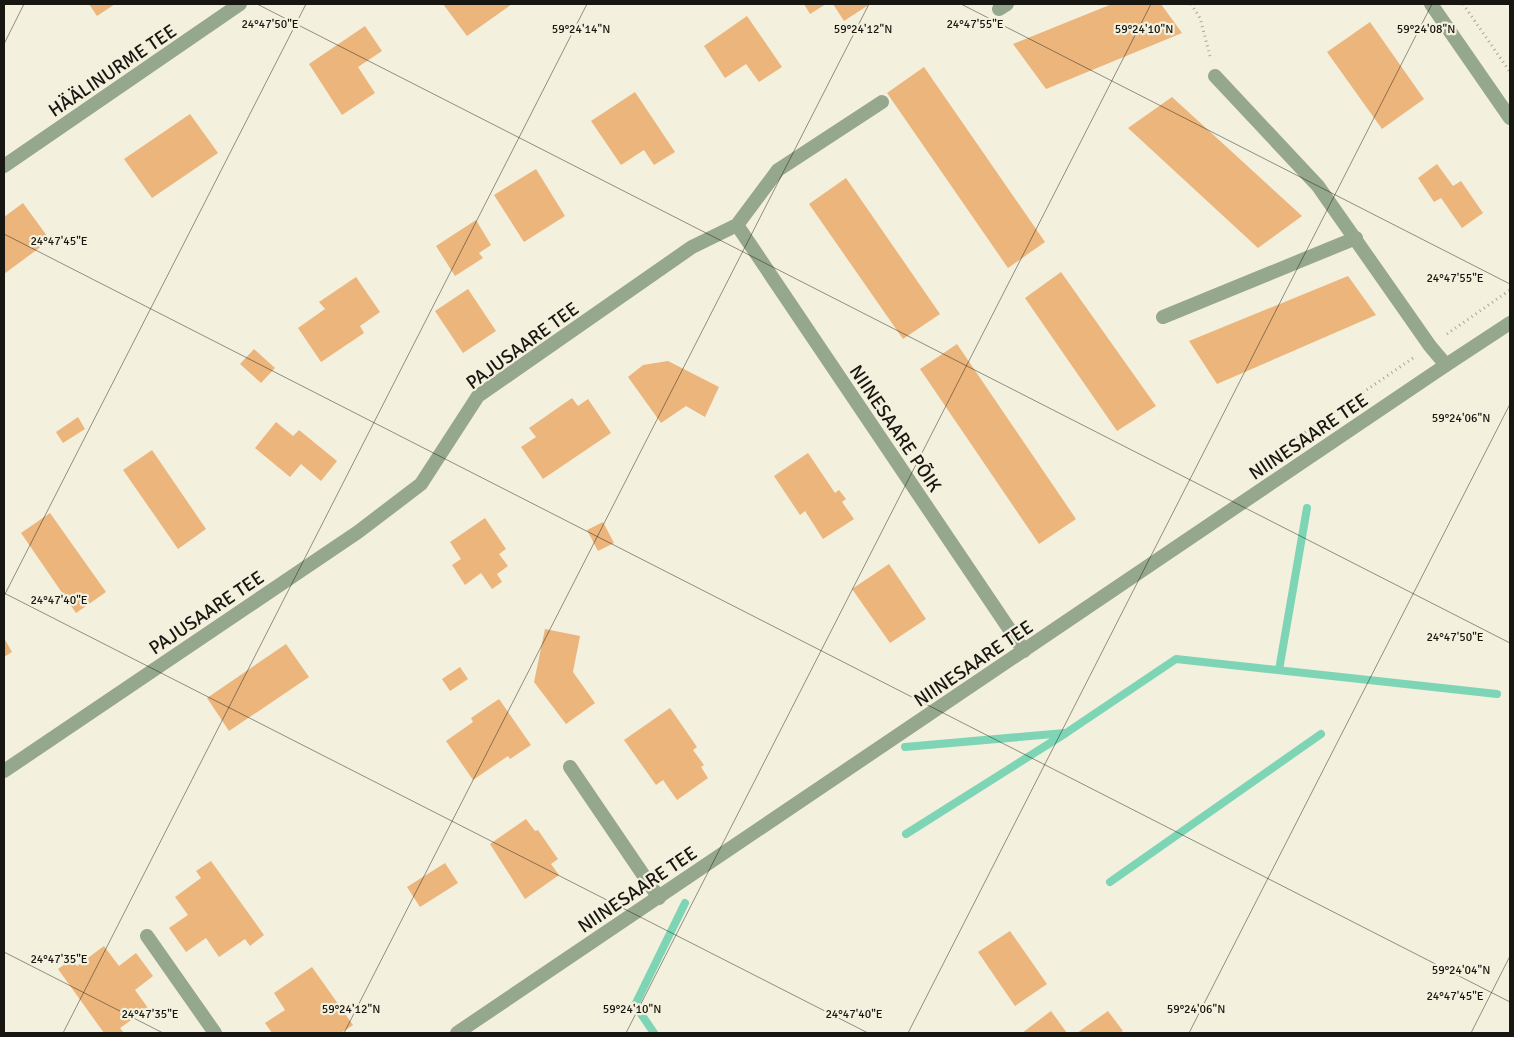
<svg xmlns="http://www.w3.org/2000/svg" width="1514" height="1037" font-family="Signika,sans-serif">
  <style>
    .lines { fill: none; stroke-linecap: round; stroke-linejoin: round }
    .stream { stroke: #7dd5b5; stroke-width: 8 }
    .building { fill: #ecb57c }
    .path { stroke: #a7a597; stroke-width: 3; stroke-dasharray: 1 4; stroke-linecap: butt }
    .service { stroke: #95a78c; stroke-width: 14 }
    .minor { stroke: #95a78c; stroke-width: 14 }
    .ticks { fill: none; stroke: #171610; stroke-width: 1; stroke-opacity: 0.45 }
    .labels { text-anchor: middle; stroke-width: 4.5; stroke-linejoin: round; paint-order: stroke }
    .street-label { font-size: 19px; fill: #171610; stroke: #f3f0de }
    .ticks-label { font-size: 12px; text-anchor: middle; fill: #171610; stroke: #f3f0de; stroke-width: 4.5; stroke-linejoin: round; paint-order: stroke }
  </style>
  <rect width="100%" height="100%" fill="#f3f0de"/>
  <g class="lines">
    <path class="stream" d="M1279 670 1307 508
      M905 747 1065 733
      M906 834 1066 733 1176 659 1497 694
      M1110 882 1321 734
      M654 1033 635 1005 685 903"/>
  </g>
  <path class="building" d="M89 4H115L97 16Z
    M443 4H512L467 36Z
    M804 4H826L810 14Z
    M833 4H870L844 21Z
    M1112 4H1161L1182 33 1046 89 1013 44Z
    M747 16 782 67 759 82 746 64 725 78 704 46Z
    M1370 22 1424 99 1382 129 1327 52Z
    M365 26 382 51 358 67 375 93 342 115 309 64Z
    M924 67 1045 242 1008 268 887 93Z
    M635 92 675 152 654 165 644 150 621 165 591 121Z
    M1172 97 1302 216 1258 248 1128 128Z
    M190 114 218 153 152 198 124 159Z
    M1437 164 1453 186 1461 181 1483 213 1462 228 1441 198 1434 202 1418 178Z
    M536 169 565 216 524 242 494 195Z
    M846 178 940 314 903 339 809 204Z
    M23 203 50 240 4 274V217Z
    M476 220 491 245 479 253 483 258 455 276 436 246Z
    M1061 272 1156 406 1117 431 1025 298Z
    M1348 276 1376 315 1217 384 1189 341Z
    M356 277 380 312 360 326 364 333 321 362 298 328 325 309 319 302Z
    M468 289 496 331 463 353 435 311Z
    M957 344 1076 519 1039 544 920 369Z
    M254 349 275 368 261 383 240 364Z
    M668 361 719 387 705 417 686 406 661 423 628 377 643 365Z
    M572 398 578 406 588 399 611 433 543 479 521 447 536 437 529 428Z
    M78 417 85 429 63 443 56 432Z
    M276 422 293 436 299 430 337 461 321 481 301 464 290 477 255 448Z
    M152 450 206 529 178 549 123 470Z
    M808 453 835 493 839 490 846 499 842 502 854 519 823 539 805 511 800 515 774 476Z
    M50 513 106 592 76 613 21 533Z
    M485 518 506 549 499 554 508 566 497 574 502 582 492 589 481 573 465 585 452 565 461 559 450 542Z
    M603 522 614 543 598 551 587 530Z
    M889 564 926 619 890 643 852 589Z
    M545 629 580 636 573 672 595 703 566 724 534 682Z
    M4 638 12 652 4 657Z
    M286 644 309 677 229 731 207 698Z
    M460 667 468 679 450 691 442 679Z
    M499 699 531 745 510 759 508 756 473 780 446 741 473 722 471 718Z
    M670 708 697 747 693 750 704 765 701 767 708 778 677 800 663 780 656 785 624 740Z
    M526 819 535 831 538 830 558 859 551 864 559 875 525 899 490 844Z
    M211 861 264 935 250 946 245 939 219 957 206 938 186 952 169 928 188 915 175 897 201 878 196 871Z
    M445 863 458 883 420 907 407 887Z
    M1010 931 1047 984 1015 1006 978 952Z
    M104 946 119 966 136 953 153 976 135 990 148 1008 120 1028 124 1033H104L58 969 72 959 77 966Z
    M312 967 353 1025 341 1033H272L265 1023 285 1010 274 993Z
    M1051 1011 1067 1033H1022Z
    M1108 1011 1123 1031 1119 1033H1077Z"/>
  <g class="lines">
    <path class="path" d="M1191 4 1200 18 1210 56
      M1463 4 1510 72
      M1447 334 1510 290
      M1272 455 1413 358"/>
    <path class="service" d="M1215 76 1318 186 1430 346 1446 365
      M1163 317 1356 238
      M570 767 659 898
      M147 936 215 1033"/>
    <path class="minor" d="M1431 4 1510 118
      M999 9 1007 4
      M4 166 240 4
      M737 225 1024 651
      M4 771 358 532 421 484 478 396 692 247 737 225 778 170 882 102
      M457 1033 1446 365 1510 323"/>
  </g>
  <path class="ticks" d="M257 4 1510 643M961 4 1510 284M4 44 24 4M4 234 1510 1002M4 593 868 1033M4 596 306 4M4 952 163 1033M63 1033 587 4M344 1033 869 4M626 1033 1151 4M908 1033 1432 4M1189 1033 1510 404M1471 1033 1510 956"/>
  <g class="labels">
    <g class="street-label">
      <text transform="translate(112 70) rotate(-34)" y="7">HÄÄLINURME TEE</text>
      <text transform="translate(522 345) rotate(-36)" y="7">PAJUSAARE TEE</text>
      <text transform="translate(896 428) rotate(56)" y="7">NIINESAARE PÕIK</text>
      <text transform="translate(1308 436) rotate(-34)" y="7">NIINESAARE TEE</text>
      <text transform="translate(206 612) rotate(-34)" y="7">PAJUSAARE TEE</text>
      <text transform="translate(973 663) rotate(-34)" y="7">NIINESAARE TEE</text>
      <text transform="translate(637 889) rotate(-34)" y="7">NIINESAARE TEE</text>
    </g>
  </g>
  <g class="ticks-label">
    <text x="270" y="28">24°47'50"E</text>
    <text x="975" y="28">24°47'55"E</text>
    <text x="581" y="33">59°24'14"N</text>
    <text x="863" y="33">59°24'12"N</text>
    <text x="1144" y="33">59°24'10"N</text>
    <text x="1426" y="33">59°24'08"N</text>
    <text x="59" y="245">24°47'45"E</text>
    <text x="1455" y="282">24°47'55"E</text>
    <text x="1461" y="422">59°24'06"N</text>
    <text x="59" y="604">24°47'40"E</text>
    <text x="1455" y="641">24°47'50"E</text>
    <text x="59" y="963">24°47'35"E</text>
    <text x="1461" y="974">59°24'04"N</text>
    <text x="1455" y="1000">24°47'45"E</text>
    <text x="351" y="1013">59°24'12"N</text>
    <text x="632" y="1013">59°24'10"N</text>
    <text x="1196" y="1013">59°24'06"N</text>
    <text x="150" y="1018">24°47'35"E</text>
    <text x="854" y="1018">24°47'40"E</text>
  </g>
  <rect width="1514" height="1037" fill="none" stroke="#171610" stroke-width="10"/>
</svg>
